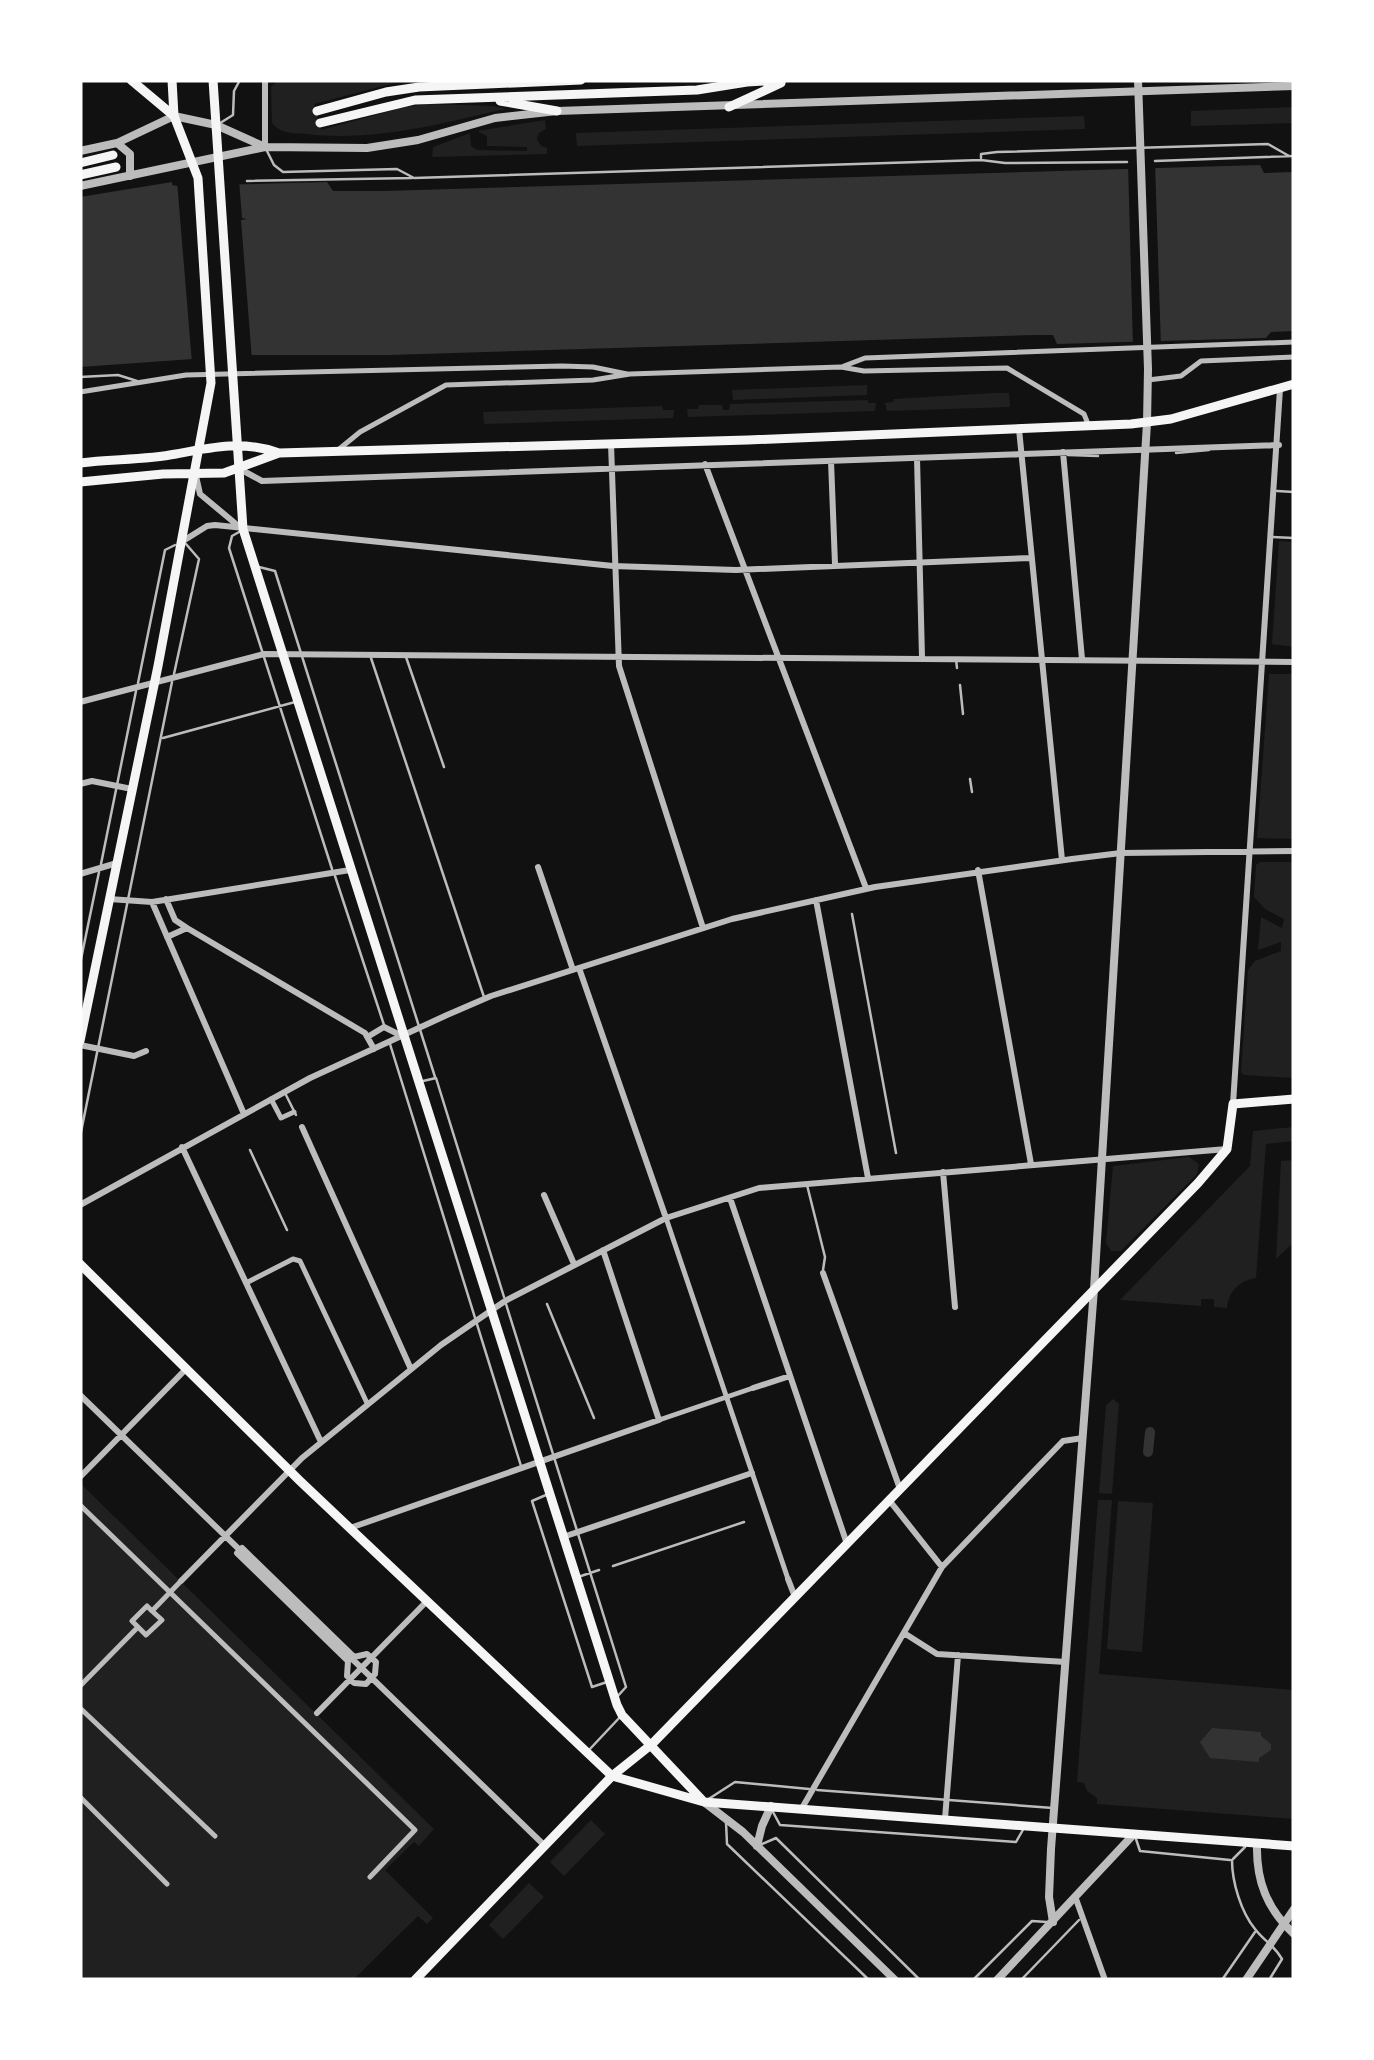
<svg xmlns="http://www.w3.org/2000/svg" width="1374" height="2060" font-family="Montserrat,sans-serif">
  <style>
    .green { fill: #202020 }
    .water { fill: #333 }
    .pier { fill: #111 }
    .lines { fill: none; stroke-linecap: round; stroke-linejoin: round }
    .canal { stroke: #333; stroke-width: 10 }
    .service { stroke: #bcbcbc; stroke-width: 2.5 }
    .pedestrian { stroke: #bcbcbc; stroke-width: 5 }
    .minor { stroke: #bcbcbc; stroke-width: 6 }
    .tertiary { stroke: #bcbcbc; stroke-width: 8 }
    .secondary { stroke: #f5f5f5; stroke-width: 9 }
    .primary { stroke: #f5f5f5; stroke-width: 9 }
  </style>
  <rect width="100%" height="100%" fill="#111"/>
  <path class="green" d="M406 80 314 104 321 130 401 108 426 104 494 106 505 109C440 124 373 142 307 134 295 133 280 134 272 123L271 87 277 81Z
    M1294 107V123L1191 126V111Z
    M1084 116 1085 129 577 146 576 133Z
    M545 120 546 129 539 133 537 139 541 146 547 148V154L432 157 433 147 470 133 471 146 477 150 527 151V147L487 146V136L477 131Z
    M867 385V395L733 400 732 390Z
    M993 393H1009L1010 407 887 411 885 403 893 402 894 399Z
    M868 400V403H876L875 411 688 417 687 409H698L699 405H722L723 410H729L730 404Z
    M662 406 663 410H674L673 418 484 424 483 412Z
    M1279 541 1294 542V647L1272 644Z
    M1269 674H1294V839L1257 838Z
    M1260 862H1294V1078L1244 1075 1241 1072 1248 970 1255 961 1281 951V942L1258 950 1261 917 1282 928 1284 919 1265 909 1254 897 1256 865Z
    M1294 1127V1141L1266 1144 1256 1278C1240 1280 1228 1292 1227 1308L1214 1307V1299H1201V1306L1120 1300 1250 1166 1253 1131Z
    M1189 1157 1199 1164 1197 1174 1121 1251H1111L1106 1243 1113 1166Z
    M1294 1160V1242L1276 1259 1281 1161Z
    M1113 1399 1119 1404 1112 1494 1099 1493 1106 1405Z
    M80 1483 434 1829 419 1846 414 1842 385 1870 433 1918 427 1924 418 1916 356 1977 358 1980H80Z
    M1098 1500H1112L1099 1674 1294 1690V1819L1097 1804V1798L1087 1791 1084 1783 1077 1782Z
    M1118 1501 1153 1503 1142 1652 1107 1649Z
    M591 1820 605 1834 564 1876 550 1862Z
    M529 1883 544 1897 503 1939 489 1925Z"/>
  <path class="water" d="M1260 165 1264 173 1294 172V331L1271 332 1266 338 1057 344 1053 335H1036L390 355H250L80 367V197L172 182V185L177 186 327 182 333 191H383Z
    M1212 1728 1261 1732V1736L1271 1744V1750L1259 1758V1762L1210 1758 1200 1742Z"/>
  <path class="pier" d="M1128 163H1155L1161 347H1133Z
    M239 180 242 218 247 219 241 220 252 360 192 363 177 181Z"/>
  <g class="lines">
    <path class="canal" d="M1148 1452 1150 1432"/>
    <path class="service" d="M217 125 233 115 234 91 240 80
      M266 149 274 165 283 172 397 169 414 178 981 160 1005 163 1127 162
      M981 158V154L997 152 1268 144 1289 156
      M1155 161 1294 156
      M247 181 412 178
      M80 377 118 375 137 381
      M1176 453 1209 450
      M1068 455 1098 456
      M1277 491 1294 492
      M239 532 232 536 229 548 332 869
      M1272 537 1294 538
      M259 567 275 571 435 1077
      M406 657 444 767
      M371 658 484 997
      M956 659 957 668
      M174 674 199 559 186 544
      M138 683 165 550 175 545
      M960 685 963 714
      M163 738 295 702
      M970 779 972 792
      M101 864 136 691
      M335 876 384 1025
      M852 914 896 1153
      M80 964 99 872
      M390 1044 521 1466
      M423 1081 436 1078 504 1297
      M285 1093 296 1115
      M80 1137 172 682
      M250 1150 287 1230
      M807 1185 825 1257 823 1270
      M506 1304 626 1687 616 1698
      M547 1304 594 1418
      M546 1495 532 1501 592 1687 607 1682
      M613 1566 744 1522
      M581 1576 599 1570
      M589 1750 621 1716
      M817 1790 1053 1808
      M707 1800 735 1782 809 1789
      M773 1812 780 1825 1016 1842 1024 1828
      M726 1822 727 1844 869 1980
      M1135 1836 1140 1851 1230 1860
      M762 1844 776 1838 920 1980
      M1233 1859 1245 1847
      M1232 1860C1232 1882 1241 1912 1255 1929 1264 1941 1273 1944 1282 1959L1269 1980
      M973 1980 1032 1921 1047 1922
      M1021 1980 1079 1920
      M1222 1980 1255 1932"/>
    <path class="pedestrian" d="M844 366 865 358 1294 342
      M1148 380 1181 376 1201 361 1294 357
      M80 392 186 375 562 366 593 367 627 374
      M338 450 360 432 446 385 593 380 630 374 841 367 864 371 1007 368 1084 414 1088 424
      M271 1099 281 1118 294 1112
      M666 1218 788 1579
      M246 1283 293 1259 300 1261 367 1403
      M659 1420 753 1388
      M80 1505 415 1830 370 1877
      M152 1611 162 1620 146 1635 132 1621 147 1606 152 1611 181 1581
      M80 1686 138 1627
      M80 1708 215 1836
      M80 1797 167 1884"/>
    <path class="minor" d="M265 80V147
      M1019 429 1062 860
      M611 444 619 666 703 928
      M1063 452 1082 659
      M917 458 922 657
      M831 461 835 564
      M705 464 866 888
      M238 468 262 481 1279 445
      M196 476 200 494 242 529
      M183 541 207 526 215 525 613 566 736 570 1031 558
      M80 702 264 654 1294 662
      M80 784 92 781 132 789
      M538 867 573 970
      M978 870 1031 1164
      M80 874 117 863
      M109 899 152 902 350 870
      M166 899 175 920 187 928 365 1033 374 1049
      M816 900 868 1178
      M152 902 244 1114
      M167 937 187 928
      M579 968 666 1218
      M369 1036 384 1027 402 1036
      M80 1045 134 1056 146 1051
      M1233 1104 1280 389
      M302 1127 410 1367
      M182 1147 321 1442
      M943 1172 955 1307
      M544 1195 574 1264
      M730 1198 847 1544
      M80 1205 310 1078 447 1015 491 996 732 919 875 887 1072 859 1121 853 1294 851
      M823 1273 900 1489
      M753 1388 790 1376
      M80 1395 545 1846
      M80 1477 186 1369
      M889 1500 942 1567
      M350 1528 659 1420 603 1250
      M563 1537 752 1473
      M242 1548 354 1657 367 1654 376 1662 375 1674 366 1684 354 1683 347 1676 348 1661 237 1553Z
      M788 1579 795 1597
      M181 1581 302 1458 441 1345 505 1301 666 1218 759 1188 1227 1149
      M904 1633 937 1654 1066 1662
      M317 1713 427 1601
      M802 1808 942 1567 1063 1441 1083 1438
      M945 1819 958 1655
      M1076 1899 1105 1980"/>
    <path class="tertiary" d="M117 143 130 154V176
      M80 151 117 143 174 116 216 125 265 147
      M80 186 265 147 367 148 418 140 495 118 557 111 1294 86
      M704 1802 743 1832 895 1980
      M1257 1844C1256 1881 1267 1909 1294 1934
      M757 1846 762 1826 771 1806
      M1053 1922 1049 1897 1051 1849 1094 1289 1147 423 1148 369 1138 80
      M997 1980 1134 1834
      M1246 1980 1294 1909"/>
    <path class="secondary" d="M172 80 174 116
      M415 1980 612 1776 652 1744 1198 1183 1227 1149 1233 1104 1294 1099"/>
    <path class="primary" d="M213 80 243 529 617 1705 622 1715 704 1802
      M500 101 557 111
      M729 107 781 83
      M317 111 386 92 419 87 581 80
      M320 123 415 100 697 90 747 82 782 80
      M80 163 113 155
      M80 175 116 167
      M80 463C112 459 145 460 176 454 212 447 243 440 279 453
      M80 482 163 474 224 473 279 453 748 440 1131 424 1171 419 1294 384
      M80 1041 158 666 211 383 198 178 174 116 131 80
      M80 1264 300 1481 612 1776 704 1802 1294 1846"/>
  </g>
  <rect width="1374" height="2060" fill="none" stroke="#ffffff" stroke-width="165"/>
</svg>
